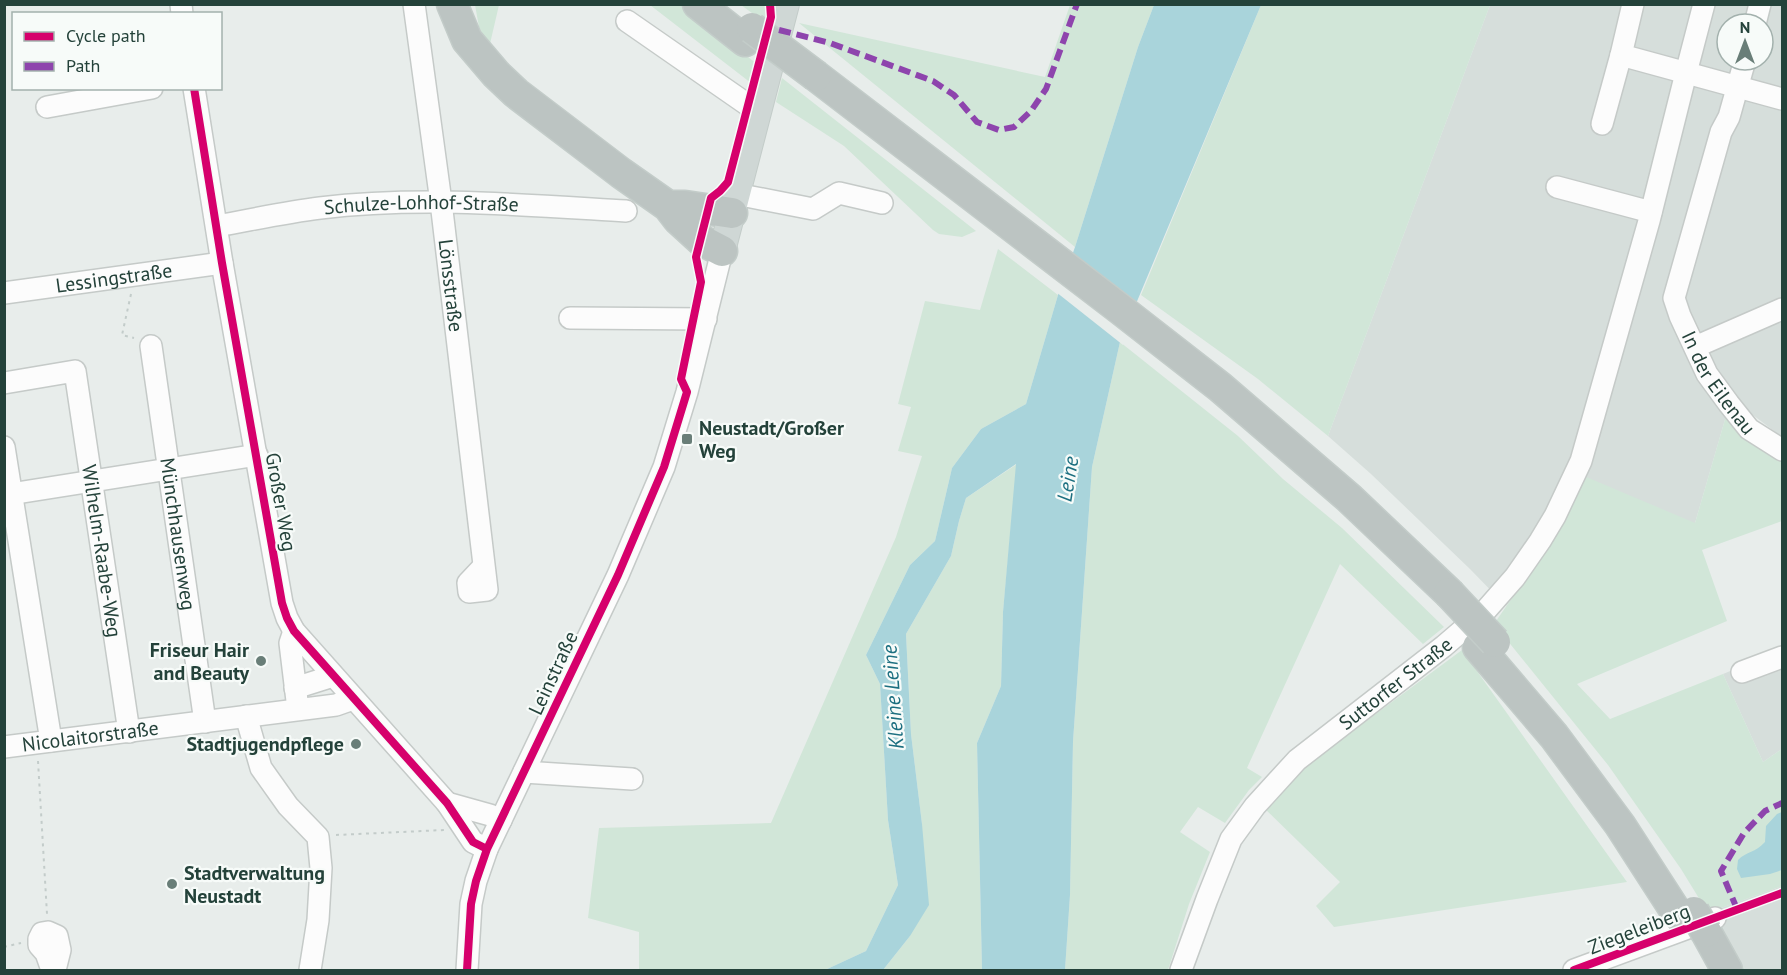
<svg xmlns="http://www.w3.org/2000/svg" width="1787" height="975" font-family="'PT Sans',sans-serif">
  <style>
    .built { fill: #d6dedb; fill-rule: evenodd }
    .green { fill: #d1e6d8 }
    .water { fill: #a9d4db }
    .pier { fill: #e8edeb }
    .lines { fill: none; stroke-linecap: round; stroke-linejoin: round }
    .minor-casing { stroke: #c5cac8; stroke-width: 24 }
    .major-casing { stroke: #c3ccc9; stroke-width: 28 }
    .highway-casing { stroke: #c3ccc9; stroke-width: 33 }
    .path { stroke: #c3ccca; stroke-width: 2; stroke-dasharray: 3 4.5; stroke-linecap: butt }
    .minor { stroke: #fcfcfc; stroke-width: 21 }
    .major { stroke: #cfd7d5; stroke-width: 26 }
    .highway { stroke: #bcc4c2; stroke-width: 30 }
    .highway-bridge-casing { stroke: #c3ccc9; stroke-width: 33; stroke-linecap: butt }
    .highway-bridge { stroke: #bcc4c2; stroke-width: 30 }
    .quiet { stroke: #8e44ad; stroke-width: 6; stroke-dasharray: 12 6; stroke-linecap: butt }
    .cycleway-casing { stroke: #f7fbf9; stroke-width: 11 }
    .cycleway { stroke: #d6006c; stroke-width: 8 }
    .poi-dot { fill: #697e78; stroke: #f7fbf9; stroke-width: 2 }
    .labels { text-anchor: middle; stroke-width: 4.5; stroke-linejoin: round; paint-order: stroke }
    .street-label { font-size: 20px; fill: #24423a; stroke: #f7fbf9 }
    .poi-label { font-size: 20px; font-weight: bold; fill: #24423a; stroke: #f7fbf9; text-anchor: start }
    .water-label { font-size: 21px; font-style: italic; fill: #1c6f80; stroke: #f7fbf9 }
  </style>
  <rect width="100%" height="100%" fill="#e8edeb"/>
  <path class="built" d="M1490 5H1782V437L1737 403 1726 416 1695 523 1523 582 1506 606 1470 569 1371 474 1328 436ZM1727 24H1763V60H1727Z
    M1782 650V749L1763 762 1723 674Z
    M1782 886V970H1745L1710 912Z"/>
  <path class="green" d="M475 5H499L489 48 479 27Z
    M650 5H682L757 64 751 83Z
    M741 5H777L771 27Z
    M1070 5H1154L1138 47 1075 247 799 23 1045 77Z
    M1261 5H1490L1328 436 1258 379 1141 295Z
    M782 78 976 231 962 237 939 234 933 230 844 146 776 102Z
    M998 249 1058 295 1026 404 981 429 952 468 935 541 910 565 866 655 880 684 888 820 898 885 866 951 825 970H639V932L588 918 599 828 771 823 896 537 922 456 898 451 911 407 898 404 925 301 980 310Z
    M1120 342 1238 436 1283 479 1342 528 1444 627 1423 644 1340 564 1247 768 1262 777 1249 790 1225 823 1198 807 1180 832 1210 852 1189 904 1168 970H1065L1070 895 1073 742 1092 467Z
    M1726 416 1782 460V521L1702 550 1727 621 1577 684 1610 719 1723 674 1763 762 1782 749V886L1710 912 1745 970H1738L1708 913 1681 869 1608 765 1494 624 1523 582 1584 476 1695 523Z
    M1017 464 1003 612 1001 686 977 743 982 970H883L910 936 922 824 911 734 906 634 951 556 959 521 966 498Z
    M1462 650 1627 882 1334 927 1316 906 1340 882 1264 808 1307 765Z"/>
  <path class="water" d="M1154 5H1261L1120 342 1092 467 1073 742 1070 895 1065 970H982L977 743 1001 686 1003 612 1016 464 966 498 959 521 951 556 906 634 911 734 922 824 929 905 910 936 883 970H825L866 951 898 885 888 820 880 684 866 655 910 565 935 541 952 468 981 429 1026 404 1058 295 1075 247 1138 47Z
    M1782 812V870L1770 874 1741 878 1737 869 1738 860C1747 851 1755 853 1765 842L1766 826 1777 814Z"/>
  <path class="pier" d="M1070 254 1138 308 1123 345 1056 292Z"/>
  <g class="lines">
    <g class="minor-casing">
      <g id="minor">
        <path d="M181 4 182 14"/>
        <path id="s1" d="M414 4 441 202 487 590 469 592 468 583 484 566"/>
        <path d="M1633 4 1621 55 1782 99"/>
        <path d="M627 21 748 105 758 110"/>
        <path d="M1755 24 1760 4"/>
        <path id="s2" d="M1745 60 1729 117 1721 132 1674 298 1680 316 1707 374 1729 404 1749 429 1782 450"/>
        <path d="M194 88 222 263 282 603 287 618 294 631 447 803 473 842 487 849"/>
        <path d="M47 107 152 88"/>
        <path d="M1602 124 1621 55"/>
        <path d="M1557 187 1651 212"/>
        <path d="M736 194 813 209 839 193 882 203"/>
        <path id="s3" d="M217 226C251 220 286 212 320 208 421 196 526 205 626 211"/>
        <path id="s4" d="M4 293 222 263"/>
        <path d="M570 318 706 319"/>
        <path id="s5" d="M151 346 205 722"/>
        <path d="M1695 347 1782 309"/>
        <path id="s6" d="M4 383 75 371 129 732"/>
        <path d="M4 447 51 741"/>
        <path d="M4 495 257 455"/>
        <path d="M294 631 290 643 298 709"/>
        <path d="M1742 672 1782 657"/>
        <path d="M295 688 333 676"/>
        <path d="M246 716 261 768 288 806 318 837 321 868 318 920 310 970"/>
        <path id="s7" d="M4 747 336 705 353 699"/>
        <path d="M524 772 632 779"/>
        <path d="M447 803 490 815 501 820"/>
        <path d="M52 970 46 953 39 945V939L42 933 48 932 57 936 60 950 55 970"/>
        <path d="M467 970 471 904 476 881 487 849 618 575 664 467 687 392 722 251"/>
        <path id="s8" d="M1181 970 1207 899 1231 839 1255 806 1297 760 1444 646 1486 610 1515 577 1540 541 1555 516 1581 461 1649 221 1686 73 1704 4"/>
        <path d="M1574 970 1715 918"/>
      </g>
    </g>
    <g class="major-casing">
      <path id="major" d="M722 251 786 4"/>
    </g>
    <g class="highway-casing">
      <path id="highway" d="M452 4 467 40 496 74 516 93 621 173 668 206 678 219 701 240 722 251
        M698 4 745 41
        M816 76 1120 309 1220 387 1349 498 1449 593
        M668 206H685L732 213
        M1478 647 1554 736 1620 825 1680 918
        M1706 932 1727 970"/>
    </g>
    <path class="path" d="M131 294 122 335 134 338
      M38 761 47 914
      M336 835 444 830
      M4 947 21 943"/>
    <use href="#minor" class="minor"/>
    <use href="#major" class="major"/>
    <use href="#highway" class="highway"/>
    <g class="highway-bridge-casing">
      <path id="highway-bridge" d="M752 28 816 76
        M1449 593 1495 642
        M1694 912 1706 932"/>
    </g>
    <use href="#highway-bridge" class="highway-bridge"/>
    <path class="quiet" d="M779 30 830 43 933 81 954 95 977 122 999 130 1014 127 1031 111 1046 89 1077 4
      M1737 909 1721 871 1744 833 1765 811 1782 803"/>
    <g class="cycleway-casing">
      <path id="cycleway" d="M194 88 222 263 282 603 287 618 294 631 447 803 473 842 487 849
        M467 970 471 904 476 881 487 849 618 575 664 467 687 392 681 379 701 282 696 257 711 198 720 191 728 182 771 17 770 4
        M1574 970 1782 893"/>
    </g>
    <use href="#cycleway" class="cycleway"/>
  </g>
  <g class="poi-dot">
    <rect x="681" y="433" width="12" height="12" rx="3"/>
    <circle cx="261" cy="661" r="6"/>
    <circle cx="356" cy="744" r="6"/>
    <circle cx="172" cy="884" r="6"/>
  </g>
  <g class="labels">
    <g class="street-label">
      <text dy="7" stroke="none"><textPath href="#s3" startOffset="206">Schulze-Lohhof-Straße</textPath></text>
      <text dy="7" stroke="none"><textPath href="#s4" startOffset="111">Lessingstraße</textPath></text>
      <text dy="7" stroke="none"><textPath href="#s1" startOffset="284">Lönsstraße</textPath></text>
      <text dy="7" stroke="none"><textPath href="#s2" startOffset="345">In der Eilenau</textPath></text>
      <text transform="translate(281 502) rotate(80)" y="7">Großer Weg</text>
      <text dy="7" stroke="none"><textPath href="#s5" startOffset="190">Münchhausenweg</textPath></text>
      <text dy="7" stroke="none"><textPath href="#s6" startOffset="254">Wilhelm-Raabe-Weg</textPath></text>
      <text transform="translate(553 673) rotate(-65)" y="7">Leinstraße</text>
      <text dy="7" stroke="none"><textPath href="#s8" startOffset="368">Suttorfer Straße</textPath></text>
      <text dy="7" stroke="none"><textPath href="#s7" startOffset="87">Nicolaitorstraße</textPath></text>
      <text transform="translate(1639 929) rotate(-21)" y="7">Ziegeleiberg</text>
    </g>
    <g class="poi-label">
      <text x="699" y="435">Neustadt/Großer<tspan x="699" dy="23">Weg</tspan></text>
      <text x="249" y="657" text-anchor="end">Friseur Hair<tspan x="249" dy="23">and Beauty</tspan></text>
      <text x="344" y="751" text-anchor="end">Stadtjugendpflege</text>
      <text x="184" y="880">Stadtverwaltung<tspan x="184" dy="23">Neustadt</tspan></text>
    </g>
    <g class="water-label">
      <text transform="translate(1068 479) rotate(-81)" y="7">Leine</text>
      <text transform="translate(893 697) rotate(-94)" y="7">Kleine Leine</text>
    </g>
  </g>
  <rect width="1787" height="975" fill="none" stroke="#24423a" stroke-width="12"/>
  <rect x="12" y="12" width="210" height="78" fill="#f7fbf9" stroke="#a3b1ad" stroke-width="1.5"/>
  <rect x="24" y="32" width="30" height="9" fill="#d6006c" stroke="#a3b1ad" stroke-width="1.5"/>
  <text x="66" y="42" font-size="18" fill="#24423a">Cycle path</text>
  <rect x="24" y="62" width="30" height="9" fill="#8e44ad" stroke="#a3b1ad" stroke-width="1.5"/>
  <text x="66" y="72" font-size="18" fill="#24423a">Path</text>
  <g transform="translate(1745 42)"><circle r="28" fill="#f7fbf9" stroke="#a3b1ad" stroke-width="1.5"/>
  <path d="M0-4.5L10 22L0 15L-10 22Z" fill="#697e78"/>
  <text y="-9" font-size="16" font-weight="bold" text-anchor="middle" fill="#24423a">N</text>
  </g>
</svg>
